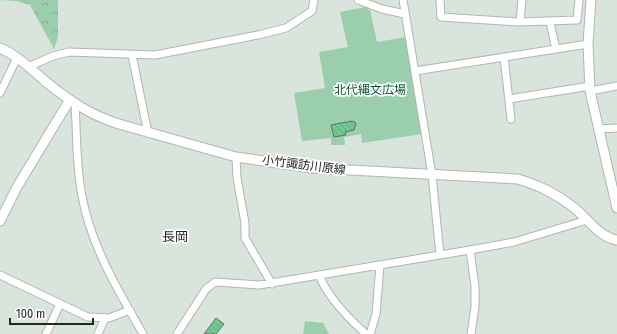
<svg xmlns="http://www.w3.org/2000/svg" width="617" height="334" font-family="'Fira Sans Condensed','Noto Sans JP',sans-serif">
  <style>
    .forest { fill: url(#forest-crowns) }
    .green { fill: #9acead }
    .building { fill: url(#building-back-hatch); stroke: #656f69 }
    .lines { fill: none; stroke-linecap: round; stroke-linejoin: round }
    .street-casing { stroke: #aeb8b1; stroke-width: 9 }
    .secondary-casing { stroke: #aeb8b1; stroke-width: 11 }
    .street { stroke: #fff; stroke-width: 7 }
    .secondary { stroke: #fff; stroke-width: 9 }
    .labels { text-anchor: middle; stroke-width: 3.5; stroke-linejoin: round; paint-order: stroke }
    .park-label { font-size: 12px; fill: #0b5431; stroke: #fff }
    .street-label { font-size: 12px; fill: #222623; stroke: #fff }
    .neighbourhood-label { font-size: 13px; fill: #222623; stroke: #fff }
  </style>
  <defs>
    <pattern id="forest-crowns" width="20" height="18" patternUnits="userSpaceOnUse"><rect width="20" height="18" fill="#9acead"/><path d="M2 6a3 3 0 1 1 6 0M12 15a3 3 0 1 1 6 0" fill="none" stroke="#84b195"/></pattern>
    <pattern id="building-back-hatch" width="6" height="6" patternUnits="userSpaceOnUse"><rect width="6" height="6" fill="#6ec993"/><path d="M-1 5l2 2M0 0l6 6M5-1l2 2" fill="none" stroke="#5fac7e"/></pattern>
  </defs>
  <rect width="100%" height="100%" fill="#d9e4dc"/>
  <path class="forest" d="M0 0H58V37L54 49 30 5 16 1Z"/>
  <path class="green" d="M365 7 370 10 377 42 406 37 422 134 362 143 361 134 344 137 345 145H331V138L302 141 294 93 325 88 319 52 348 47 340 12Z
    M305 321 323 323 329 334H303Z"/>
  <path class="building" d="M352 121 356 123 354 130 345 132 346 135 334 137 331 125Z
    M216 318 224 324 216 334H204Z"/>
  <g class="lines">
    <g class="street-casing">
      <path id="street" d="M358 0 382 9 405 14
        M403 0 432 175 440 255
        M440 0 441 17 518 22 577 20 579 0
        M520 22 522 0
        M550 22 556 49
        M132 55 148 133
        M504 57 511 119
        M28 67 53 56 69 52 155 55 258 35 286 28 312 11 314 0
        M415 71 588 44
        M590 91 617 86
        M0 93 17 58
        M509 99 590 86
        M75 105C77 134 76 166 82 196 91 246 118 290 143 334
        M598 129 617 128
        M236 157 237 178 245 223V238L272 284
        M470 250 475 286V307L471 334
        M0 275 88 317 109 318 130 310
        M319 275C328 297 348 318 366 334
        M46 334 60 304
        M98 334 105 318
        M177 334 206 289 215 282 259 285 470 250 514 242 587 220
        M370 334 376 314 380 265"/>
    </g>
    <g class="secondary-casing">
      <path id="secondary" d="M591 0 588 44 590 91 617 208
        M0 48C17 55 31 69 45 81 68 100 90 115 119 124L236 157 312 168 518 179C540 186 555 193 573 207 588 218 598 237 617 240
        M0 221 17 187 69 101"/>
    </g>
    <use href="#street" class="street"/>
    <use href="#secondary" class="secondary"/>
  </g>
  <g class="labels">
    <g class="park-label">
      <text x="370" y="94">北代縄文広場</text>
    </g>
    <g class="street-label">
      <text transform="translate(304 165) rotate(7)" y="4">小竹諏訪川原線</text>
    </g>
    <g class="neighbourhood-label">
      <text x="175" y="241">長岡</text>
    </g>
  </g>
  <path d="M10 318v6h83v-6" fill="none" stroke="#222623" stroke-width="2"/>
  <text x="16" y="318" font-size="12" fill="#222623" stroke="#ffffff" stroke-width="3" paint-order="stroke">100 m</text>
</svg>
